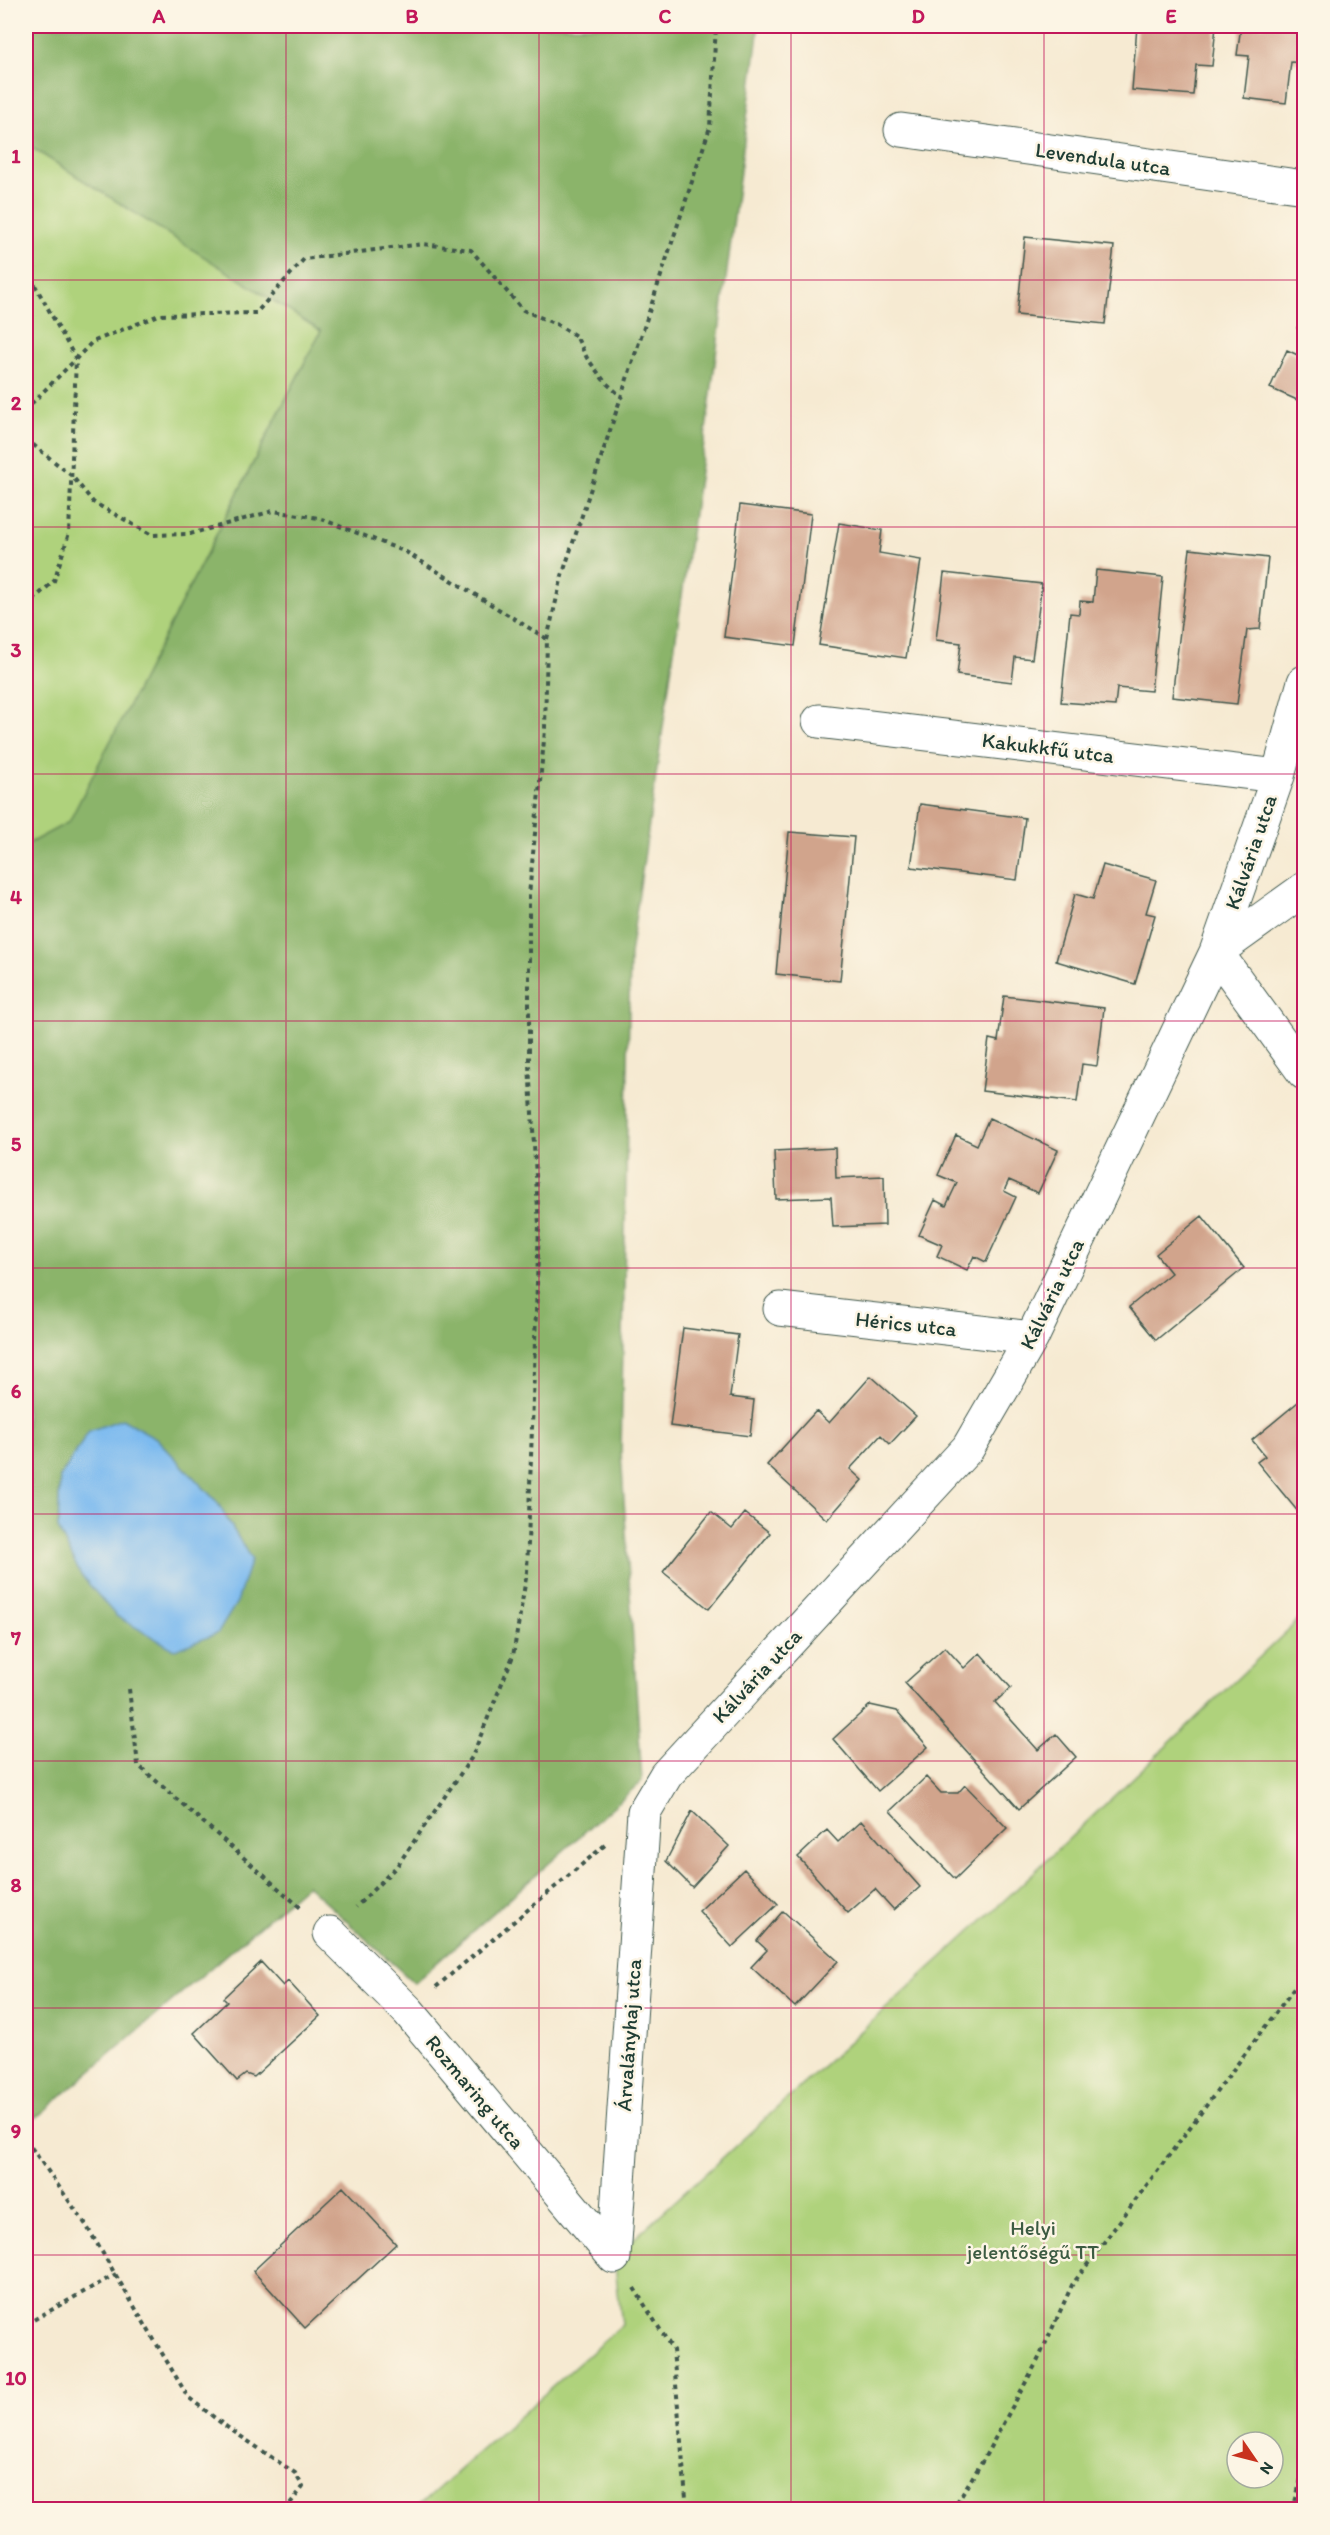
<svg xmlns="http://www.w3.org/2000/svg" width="1330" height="2535" font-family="Itim,sans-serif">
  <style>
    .green { fill: #afd27b; stroke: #678858; stroke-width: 1.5; fill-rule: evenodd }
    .forest { fill: #8bb46b; stroke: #557850; stroke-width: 1.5; fill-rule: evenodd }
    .water { fill: #7bbaef; stroke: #4d7c92; stroke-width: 1.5 }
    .building { fill: #d1a48c }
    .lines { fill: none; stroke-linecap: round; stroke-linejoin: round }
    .minor-casing { stroke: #3f574c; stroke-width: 35 }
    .path { stroke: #3f574c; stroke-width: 4; stroke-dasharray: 4.5 4.5; stroke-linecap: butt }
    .minor { stroke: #fff; stroke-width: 33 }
    .grid { fill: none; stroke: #c2185b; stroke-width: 1.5; stroke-opacity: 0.55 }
    .labels { text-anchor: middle; stroke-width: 5; stroke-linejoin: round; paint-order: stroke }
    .street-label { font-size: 21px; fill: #1f3d34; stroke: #fcf5e5 }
    .park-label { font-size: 21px; fill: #3c5b42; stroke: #fcf5e5 }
    .neatline { fill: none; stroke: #c2185b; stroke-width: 2 }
    .grid-label { font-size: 20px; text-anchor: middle; font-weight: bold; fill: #c2185b }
  </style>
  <rect width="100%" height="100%" fill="#fcf5e5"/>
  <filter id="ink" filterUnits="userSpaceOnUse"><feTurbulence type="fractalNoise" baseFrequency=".0167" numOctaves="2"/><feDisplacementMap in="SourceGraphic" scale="12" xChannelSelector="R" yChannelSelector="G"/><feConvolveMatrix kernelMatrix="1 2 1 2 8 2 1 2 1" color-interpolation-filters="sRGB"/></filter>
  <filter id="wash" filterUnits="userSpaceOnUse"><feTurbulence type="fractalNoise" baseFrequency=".008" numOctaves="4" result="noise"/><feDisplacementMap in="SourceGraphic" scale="24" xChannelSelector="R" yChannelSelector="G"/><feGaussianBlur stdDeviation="1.35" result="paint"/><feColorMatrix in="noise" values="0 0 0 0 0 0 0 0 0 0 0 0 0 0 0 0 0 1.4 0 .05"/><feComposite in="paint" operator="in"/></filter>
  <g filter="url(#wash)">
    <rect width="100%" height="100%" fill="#f6ead2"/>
    <path class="green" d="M26 144 321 330 69 822 26 845Z
      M1304 1615V2509L414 2510 622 2325 614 2257 1010 1895ZM1237 2442H1273V2478H1237Z"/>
    <path class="forest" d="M26 26H759L709 409 630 955 621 1453 642 1781 414 1983 307 1885 36 2118 26 2104V845L69 822 321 331 26 144ZM89 1431 156 1438 217 1502 251 1559 58 1528 60 1477Z"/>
    <path class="water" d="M122 1419 156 1438 217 1502 251 1559 237 1602 218 1633 175 1650 116 1616 81 1575 58 1528 60 1477 89 1431Z"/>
    <g id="blocks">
      <path class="building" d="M1137 26H1216L1212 66 1196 65 1193 95 1132 90Z
        M1241 26H1304V63L1291 62 1286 103 1244 98 1249 56 1237 55Z
        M1025 237 1114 246 1105 324 1017 315Z
        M1304 309V331L1297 328Z
        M1287 350 1304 358V403L1270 388Z
        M740 505 811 514 795 646 724 637Z
        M839 523 882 530 879 553 921 560 906 658 819 645Z
        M1190 549 1268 558 1260 629 1247 630 1237 704 1172 697Z
        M1096 570 1163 577 1151 691 1117 688 1115 706 1061 702 1070 613 1079 614 1080 601 1093 602Z
        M944 573 1042 584 1032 659 1015 657 1012 682 957 675 961 643 936 640Z
        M920 804 1025 818 1017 880 911 867Z
        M789 832 854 837 840 981 776 974Z
        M1103 865 1156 880 1146 913 1155 915 1135 984 1056 961 1075 894 1093 899Z
        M1004 996 1104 1008 1097 1066 1082 1064 1077 1102 982 1091 989 1039 998 1041Z
        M989 1118 1058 1150 1038 1193 1009 1180 1004 1191 1016 1197 986 1262 974 1256 967 1270 937 1256 942 1245 919 1235 935 1200 946 1206 957 1183 938 1175 956 1135 977 1145Z
        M835 1148 836 1178 884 1176 885 1225 833 1227 831 1197 776 1199 774 1151Z
        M1202 1216 1244 1268 1156 1340 1129 1307 1171 1273 1156 1254Z
        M683 1328 738 1335 730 1397 754 1400 750 1436 670 1426Z
        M871 1376 916 1416 890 1444 881 1435 850 1469 862 1480 827 1520 767 1465 816 1411 829 1423Z
        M1304 1397V1519L1257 1462 1265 1456 1252 1440Z
        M711 1512 732 1529 745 1513 770 1533 709 1609 663 1572Z
        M945 1647 964 1668 980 1653 1011 1688 995 1702 1038 1750 1056 1734 1076 1757 1019 1809 905 1683Z
        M870 1705 897 1711 928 1747 878 1791 833 1739Z
        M926 1777 941 1793H958L965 1785 1007 1828 955 1879 890 1811Z
        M692 1811 729 1846 692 1887 666 1861Z
        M861 1821 920 1887 894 1910 875 1889 848 1913 798 1857 827 1830 838 1842Z
        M744 1869 778 1904 732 1947 699 1911Z
        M783 1911 838 1961 795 2007 751 1967 767 1950 757 1941Z
        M261 1962 283 1986 288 1981 320 2016 254 2077 246 2074 237 2081 194 2033 227 2002 223 1998Z
        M343 2187 396 2244 305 2328 253 2271Z"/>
    </g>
  </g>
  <g filter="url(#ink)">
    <use href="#blocks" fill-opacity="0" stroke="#3f574c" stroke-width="1.5"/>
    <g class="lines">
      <g class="minor-casing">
        <path id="minor" d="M901 130 1304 187
          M819 721 1278 776
          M1216 952 1304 1073
          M1216 952 1304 889
          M780 1309 1032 1338
          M330 1933 408 2011 614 2257
          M614 2257 644 1812 666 1775 968 1448 1032 1338 1216 952 1278 776 1304 682"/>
      </g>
      <path class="path" d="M26 269 76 359 26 409
        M26 439 72 476 93 502 152 535 190 534 273 511 319 518 406 552 547 639 545 730 529 895V1065L539 1225 527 1572 513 1656 472 1757 397 1866 356 1907
        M26 606 54 581 69 533 76 359 92 342 159 315 256 313 304 259 423 244 471 250 523 310 556 324 576 336 587 358 605 382 623 398
        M547 639 562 576 710 127 716 26
        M129 1689 138 1765 302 1909
        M436 1987 605 1845
        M26 2140 86 2225 188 2397 224 2425 295 2473 303 2487 285 2510
        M634 2288 673 2350 687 2510
        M26 2324 116 2274
        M952 2510 982 2462 1038 2360 1072 2285 1304 1975
        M1293 2510 1304 2467"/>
      <use href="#minor" class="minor"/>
    </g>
  </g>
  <path class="grid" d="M286 26V2510M539 26V2510M791 26V2510M1044 26V2510M26 280H1304M26 527H1304M26 774H1304M26 1021H1304M26 1268H1304M26 1514H1304M26 1761H1304M26 2008H1304M26 2255H1304"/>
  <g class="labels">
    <g class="street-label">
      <text transform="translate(1103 159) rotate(8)" y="7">Levendula utca</text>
      <text transform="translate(1048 748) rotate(7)" y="7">Kakukkfű utca</text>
      <text transform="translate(1251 852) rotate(-71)" y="7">Kálvária utca</text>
      <text transform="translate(1052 1294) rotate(-64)" y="7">Kálvária utca</text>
      <text transform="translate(906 1324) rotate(6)" y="7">Hérics utca</text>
      <text transform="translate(757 1676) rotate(-47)" y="7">Kálvária utca</text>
      <text transform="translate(629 2035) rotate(-86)" y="7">Árvalányhaj utca</text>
      <text transform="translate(475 2092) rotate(50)" y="7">Rozmaring utca</text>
    </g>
    <g class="park-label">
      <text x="1033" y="2235">Helyi<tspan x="1033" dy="24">jelentőségű TT</tspan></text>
    </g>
  </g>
  <rect width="1330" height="2535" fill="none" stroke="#fcf5e5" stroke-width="66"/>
  <g transform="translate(1255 2460) rotate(125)"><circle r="28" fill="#fcf5e5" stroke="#a4ab9e" stroke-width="1.5"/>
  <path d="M0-4.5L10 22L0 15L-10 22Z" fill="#c8321e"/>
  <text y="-9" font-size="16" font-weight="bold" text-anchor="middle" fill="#1f3d34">N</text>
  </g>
  <rect x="33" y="33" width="1264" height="2469" class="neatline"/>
  <g class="grid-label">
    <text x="159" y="23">A</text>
    <text x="412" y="23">B</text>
    <text x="665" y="23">C</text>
    <text x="918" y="23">D</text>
    <text x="1171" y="23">E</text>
    <text x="16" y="163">1</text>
    <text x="16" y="410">2</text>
    <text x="16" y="657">3</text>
    <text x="16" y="904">4</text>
    <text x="16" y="1151">5</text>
    <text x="16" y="1398">6</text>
    <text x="16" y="1645">7</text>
    <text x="16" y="1892">8</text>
    <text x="16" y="2138">9</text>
    <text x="16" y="2385">10</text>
  </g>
</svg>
